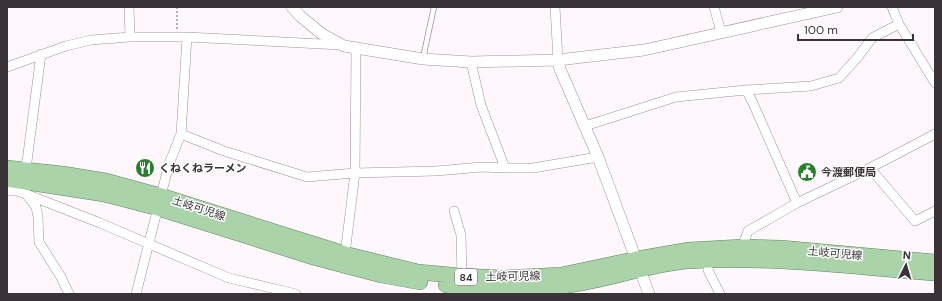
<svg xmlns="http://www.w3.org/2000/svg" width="942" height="301" font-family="'DM Sans','Noto Sans JP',sans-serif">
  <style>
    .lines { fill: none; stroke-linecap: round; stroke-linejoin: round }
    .service-casing { stroke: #a2919b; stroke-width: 6 }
    .minor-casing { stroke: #a2919b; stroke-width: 10 }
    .tertiary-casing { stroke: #a2919b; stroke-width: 12 }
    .primary-casing { stroke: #5e875d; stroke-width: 16 }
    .path { stroke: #a0989d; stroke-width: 1.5; stroke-dasharray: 2 2; stroke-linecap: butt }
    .service { stroke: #fff; stroke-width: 4.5 }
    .minor { stroke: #fff; stroke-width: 9 }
    .tertiary { stroke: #fff; stroke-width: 11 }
    .primary { stroke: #aad3aa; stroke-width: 15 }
    .labels { text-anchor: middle; stroke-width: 3; stroke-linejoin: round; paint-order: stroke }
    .shield { fill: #fff; stroke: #757073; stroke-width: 1 }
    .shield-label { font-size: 10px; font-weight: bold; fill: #3a3237 }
    .poi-label { font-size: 11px; font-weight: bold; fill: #3a3237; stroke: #fff; text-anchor: start }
    .street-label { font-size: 11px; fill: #3a3237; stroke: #fff }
  </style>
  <rect width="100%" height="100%" fill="#fff7fc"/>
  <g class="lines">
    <g class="service-casing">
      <path id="service" d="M423 58 434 7"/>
    </g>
    <g class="minor-casing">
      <path id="minor" d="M129 7 130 37
        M555 7 558 60
        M714 7 721 32
        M892 7 899 24 935 83
        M471 62 481 105 505 168
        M7 67 66 46 91 40 130 37H187L341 45
        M746 90 752 101 797 203
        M585 126 676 97 746 90 811 86 839 78 857 58 872 38 899 24
        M181 134 224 151 307 177 355 173 436 171 482 167 505 168H533L598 157
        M870 168 915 221 935 211
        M26 169 41 54
        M7 191H17L26 194
        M454 211 461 235 462 276
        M742 247 748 231 797 203 870 168 935 134
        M345 254 355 173 356 48
        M708 260V270L720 294
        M69 294 61 277 39 242 38 217 36 207 26 194 100 223 229 278 296 294
        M136 294 169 164 181 134 187 37"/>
    </g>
    <g class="tertiary-casing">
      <path id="tertiary" d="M292 7 300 16 322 34 344 46 423 59 471 62 558 60 644 50 837 7
        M558 60 560 69 598 157 649 294"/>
    </g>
    <g class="primary-casing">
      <path id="primary" d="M7 168 63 174 106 181 161 196 345 254 418 272 462 276 504 278 561 275 637 259 689 250 742 247 781 248 935 262
        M7 179 104 194 158 208 313 257 381 275 420 282
        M446 285C461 287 478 290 494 290 522 291 553 288 581 283 617 277 651 264 688 261 770 256 853 267 935 273"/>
    </g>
    <path class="path" d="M177 7V29"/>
    <use href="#service" class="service"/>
    <use href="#minor" class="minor"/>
    <use href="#tertiary" class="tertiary"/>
    <use href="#primary" class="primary"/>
  </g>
  <defs>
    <g id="restaurant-disc" transform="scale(1)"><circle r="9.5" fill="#28802e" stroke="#fff"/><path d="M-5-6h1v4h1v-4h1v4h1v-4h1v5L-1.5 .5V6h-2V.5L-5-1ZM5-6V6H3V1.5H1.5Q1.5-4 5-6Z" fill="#fff"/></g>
    <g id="civic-disc" transform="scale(1)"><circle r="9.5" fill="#28802e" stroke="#fff"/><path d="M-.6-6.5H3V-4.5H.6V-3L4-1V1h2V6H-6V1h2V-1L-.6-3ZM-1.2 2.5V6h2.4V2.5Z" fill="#fff"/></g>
  </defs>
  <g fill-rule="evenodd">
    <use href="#restaurant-disc" x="145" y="168"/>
    <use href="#civic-disc" x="807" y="172"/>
  </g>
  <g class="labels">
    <rect class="shield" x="455" y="269" width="22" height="16" rx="3"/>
    <g class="shield-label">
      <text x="466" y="281">84</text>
    </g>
    <g class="poi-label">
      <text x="159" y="172">くねくねラーメン</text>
      <text x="821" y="176">今渡郵便局</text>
    </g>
    <g class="street-label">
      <text transform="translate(199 208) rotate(18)" y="4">土岐可児線</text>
      <text transform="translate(835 253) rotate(5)" y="4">土岐可児線</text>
      <text transform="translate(513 276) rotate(-1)" y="4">土岐可児線</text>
    </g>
  </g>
  <rect width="942" height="301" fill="none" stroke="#3a3237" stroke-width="16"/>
  <g transform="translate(906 265) rotate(5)" stroke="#ffffff" stroke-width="3" paint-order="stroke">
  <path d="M0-3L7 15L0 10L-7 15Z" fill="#3a3237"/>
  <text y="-6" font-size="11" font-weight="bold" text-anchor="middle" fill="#3a3237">N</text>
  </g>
  <path d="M798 34v6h115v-6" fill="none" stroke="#3a3237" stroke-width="2"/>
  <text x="804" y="34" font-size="12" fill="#3a3237" stroke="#ffffff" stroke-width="3" paint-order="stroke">100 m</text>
</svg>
